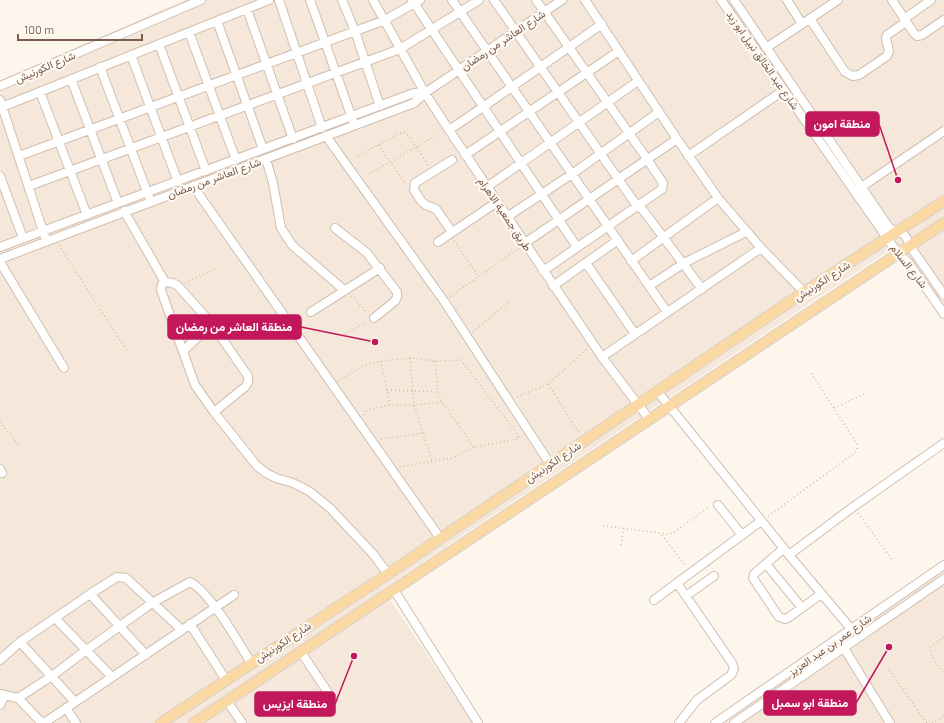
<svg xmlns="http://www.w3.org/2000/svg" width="944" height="723" font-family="Barlow,Vazirmatn,sans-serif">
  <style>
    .residential { fill: #f5e8da }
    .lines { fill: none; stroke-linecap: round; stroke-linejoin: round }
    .minor-casing { stroke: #d1beb0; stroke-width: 10 }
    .major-casing { stroke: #dad1cd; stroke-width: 12 }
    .path { stroke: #d9b8a5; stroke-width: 1.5; stroke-dasharray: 1 3; stroke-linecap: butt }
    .minor { stroke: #fff; stroke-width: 8 }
    .major { stroke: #fbd9a5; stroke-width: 10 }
    .labels { text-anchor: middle; stroke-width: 4; stroke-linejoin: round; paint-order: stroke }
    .street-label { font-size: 11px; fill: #7a5c4d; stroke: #fffaf3 }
    .leader { fill: none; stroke: #c2185b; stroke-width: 1.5 }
    .callout-dot { fill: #c2185b; stroke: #fffaf3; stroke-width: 1.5 }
    .callout { fill: #c2185b; stroke: #c2185b; stroke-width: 1.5 }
    .callout-label { font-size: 12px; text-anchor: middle; font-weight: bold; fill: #fff }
  </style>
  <rect width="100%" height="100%" fill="#fdf6ec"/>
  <path class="residential" d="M185 0H944V305L910 257 895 246 383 589 473 723H0V81Z
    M944 571V723H725Z"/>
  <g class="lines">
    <g class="minor-casing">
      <path id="minor" d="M279 0 322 128
        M310 0 353 121
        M342 0 355 31 380 106
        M373 0 425 93 449 130 602 357 649 419
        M412 0 577 247
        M452 0 667 312
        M494 0 637 206 643 210 702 289
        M536 0 647 159 663 183 662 189 543 271
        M585 0 677 139 718 198 761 248 804 292
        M721 0 899 255 908 262 944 314
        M734 0 888 226C897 238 903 225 910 246L944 295
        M787 0 802 24
        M892 0 913 32 917 36 922 35 944 20
        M247 9 293 139
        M810 19 845 72 853 76 859 75 887 56 889 51 886 39 887 35 906 22
        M904 19 931 0
        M217 21 263 149
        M189 32 236 160
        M159 44 206 171
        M766 48 838 0
        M131 55 178 182
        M100 67 149 197
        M71 79 118 203
        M0 86 201 0
        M40 92 87 215
        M0 100 45 237
        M2 107 269 0
        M449 130 483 107 602 24
        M326 136 444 301 550 464
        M465 155 619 51
        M19 156 385 20 420 0
        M688 156 784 90
        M266 159 273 183 281 228 292 245 344 290
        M452 160 415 183 414 190 422 202 426 205 436 209 452 232
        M0 176 23 238
        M29 186 400 49 479 0
        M193 186 440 538
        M487 187 638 81
        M857 190 944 131
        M124 211 165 282
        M507 217 572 174 659 112
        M335 228 367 253 397 292V297L395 301 374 318
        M438 242 497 202
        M525 243 677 139
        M0 247 411 94 421 92 425 93
        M0 259 414 103 425 93 562 0
        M631 261 718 198
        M0 262 64 368
        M586 263 635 334
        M553 286 618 240
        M649 286 686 262 746 232
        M311 312 380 268
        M183 351 212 324
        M602 357 761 248
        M658 392 789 555 852 630
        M214 412 195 385 161 290 162 284 165 282 173 283 178 286 212 324 248 376V382L245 387 214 412 257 466 266 473 276 478 293 483 309 491 330 508 373 554 388 574
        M0 469 2 473
        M718 505 742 535
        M783 549 754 574 753 578 779 617 785 619 788 618 821 594
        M789 555 853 507 944 443
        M766 564 802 608
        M677 583 732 663 734 669 731 675 697 700 679 723
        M394 590 478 723
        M90 594 146 655
        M686 596 714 576
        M654 600 761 521
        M55 618 112 677
        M190 624 226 680
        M20 642 75 702
        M844 648 890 723
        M301 652 333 700
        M0 660 20 642 90 594 117 577 126 578 182 630
        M0 694 18 698 42 723
        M18 698 52 676 85 651 152 603 190 582C210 592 239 643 251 663
        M227 701 242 723
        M0 705 5 695
        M66 708 76 723
        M44 723 234 595
        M715 723 944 565
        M734 723 944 579"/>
    </g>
    <g class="major-casing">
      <path id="major" d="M161 723 388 574 804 292 944 201
        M194 723 944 223"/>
    </g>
    <path class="path" d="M378 145 406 184
      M358 156 400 133 404 132 408 135 428 165
      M369 174 437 135
      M454 241 479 277
      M59 245 127 351
      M185 283 217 268
      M351 296 368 313
      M450 297 519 248
      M473 332 510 301
      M345 334 366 322
      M410 358 414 405 432 461
      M381 361 390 405
      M435 361 438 392 442 402 474 447
      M338 381 364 365 381 361 410 358 435 361 461 360 519 436 517 439 474 447 452 458 399 467
      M548 384 579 433
      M387 390 438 392
      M517 397 548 384 587 349
      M834 408 864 394
      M364 415 367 410 390 405H414L442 402
      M0 422 19 446
      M381 439 423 433
      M858 513 893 561
      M768 516 855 453 857 449V444L811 373
      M603 526 668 534 673 533 709 507
      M662 535 686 567
      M621 545 624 528
      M944 637 931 647C929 656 939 666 944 674
      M889 670 927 723
      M932 723 944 716"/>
    <use href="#minor" class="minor"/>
    <use href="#major" class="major"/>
  </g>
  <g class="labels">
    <g class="street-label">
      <text transform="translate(503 40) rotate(-34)" y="4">شارع العاشر من رمضان</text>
      <text transform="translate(763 60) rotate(55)" y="4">شارع عبد الخالق نبيل ابو زيد</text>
      <text transform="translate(45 67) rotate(-23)" y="4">شارع الكورنيش</text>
      <text transform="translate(214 178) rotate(-20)" y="4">شارع العاشر من رمضان</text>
      <text transform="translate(505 214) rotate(56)" y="4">طريق جمعية الاهرام</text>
      <text transform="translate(909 266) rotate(52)" y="4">شارع السلام</text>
      <text transform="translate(822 281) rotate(-33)" y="4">شارع الكورنيش</text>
      <text transform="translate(553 462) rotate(-34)" y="4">شارع الكورنيش</text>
      <text transform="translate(283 642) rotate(-33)" y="4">شارع الكورنيش</text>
      <text transform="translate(830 645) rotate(-35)" y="4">شارع عمر بن عبد العزيز</text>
    </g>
  </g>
  <path class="leader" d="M898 180L879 124M375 342L301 327M889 647L856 703M354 656L335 704"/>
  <g class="callout-dot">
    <circle cx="898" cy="180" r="4"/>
    <circle cx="375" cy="342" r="4"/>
    <circle cx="889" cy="647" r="4"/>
    <circle cx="354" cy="656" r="4"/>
  </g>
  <g class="callout">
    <rect x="806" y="112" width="73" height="24" rx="4"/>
    <rect x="168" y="315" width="133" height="24" rx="4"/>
    <rect x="764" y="691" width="92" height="24" rx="4"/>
    <rect x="255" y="692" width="80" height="24" rx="4"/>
  </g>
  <g class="callout-label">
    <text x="842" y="128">منطقة امون</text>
    <text x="234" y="331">منطقة العاشر من رمضان</text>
    <text x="810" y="707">منطقة ابو سمبل</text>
    <text x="295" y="708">منطقة ايزيس</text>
  </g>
  <path d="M18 34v6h124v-6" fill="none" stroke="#7a5c4d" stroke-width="2"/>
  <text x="24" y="34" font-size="12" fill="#7a5c4d" stroke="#fffaf3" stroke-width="3" paint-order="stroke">100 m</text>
</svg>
